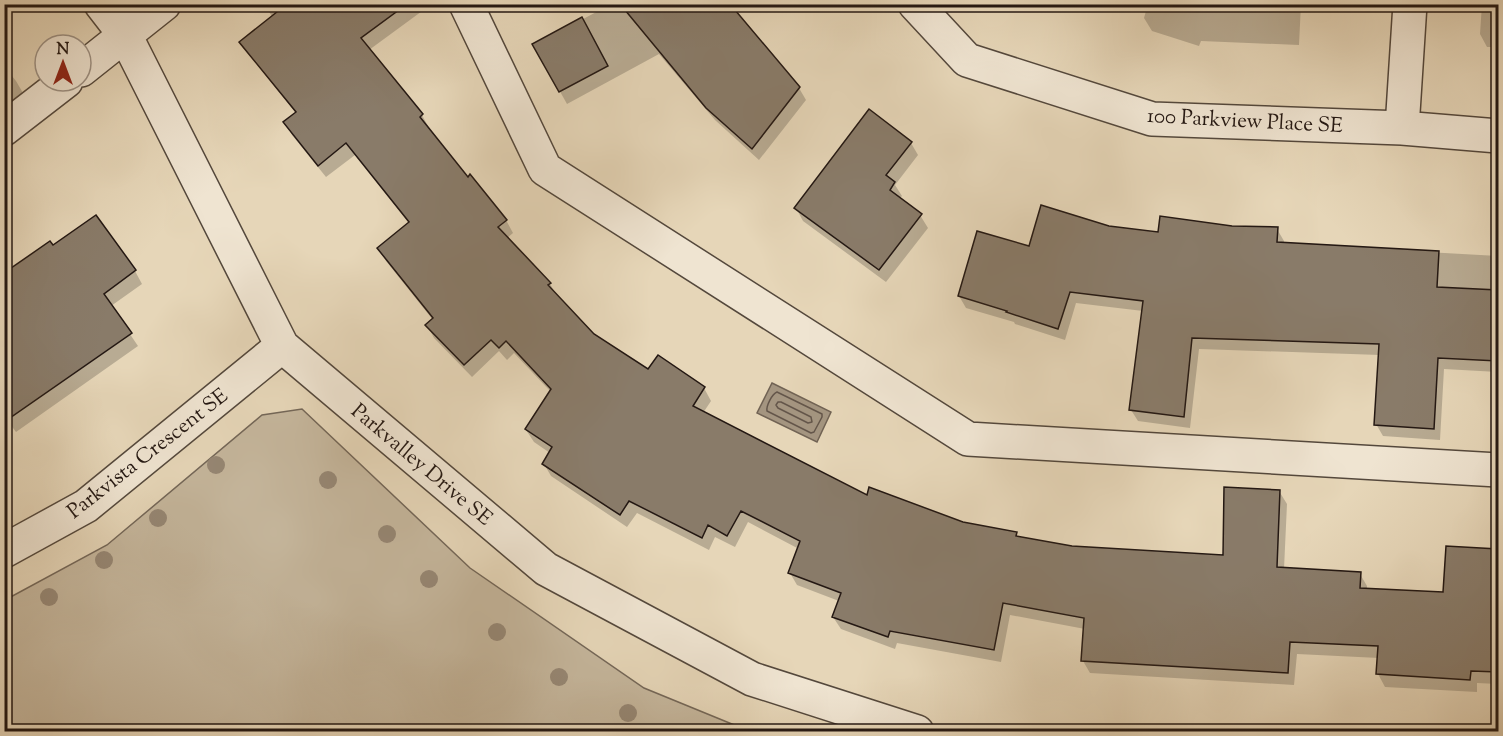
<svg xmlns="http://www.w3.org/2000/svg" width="1503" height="736" font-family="'Sorts Mill Goudy',serif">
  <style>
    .green { fill: #c5b69c; stroke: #746758; stroke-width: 1.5 }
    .water { fill: #a49580; stroke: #716354; stroke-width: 1.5 }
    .shadow { fill: #0003 }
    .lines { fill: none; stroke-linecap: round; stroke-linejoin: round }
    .shore { stroke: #64564a; stroke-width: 1.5 }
    .building { fill: #897b69; stroke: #241813; stroke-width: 1.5 }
    .minor-casing { stroke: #54483c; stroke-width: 36 }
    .minor { stroke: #efe4d1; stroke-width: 33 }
    .tree { fill: #968774 }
    .labels { text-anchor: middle; stroke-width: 6; stroke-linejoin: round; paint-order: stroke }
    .street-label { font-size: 21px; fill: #241813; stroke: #efe4d1 }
  </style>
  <rect width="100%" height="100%" fill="#e6d6b8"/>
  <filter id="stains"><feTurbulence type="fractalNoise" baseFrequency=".00333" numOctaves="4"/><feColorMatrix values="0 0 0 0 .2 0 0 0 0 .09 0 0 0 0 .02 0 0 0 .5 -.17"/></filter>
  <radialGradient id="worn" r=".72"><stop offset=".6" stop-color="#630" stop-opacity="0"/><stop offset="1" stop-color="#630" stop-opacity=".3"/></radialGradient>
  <path class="green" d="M302 409 470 568 644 688 749 731H5V600L107 545 262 415Z"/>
  <path class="water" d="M772 383 831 412 817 442 757 413Z"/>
  <path class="shadow" d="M264 4H429V6L369 50 422 115 429 128 427 129 468 179 506 220 513 233 507 238 550 284 557 296 593 335 649 371 704 388 711 401 703 413 867 497 963 523 1016 533 1018 538 1072 548 1224 557 1279 491 1287 504 1284 569 1360 574 1367 586V589L1445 593 1447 547 1498 550V684L1477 683V692L1385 687 1378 674 1379 658 1297 654 1294 685 1090 673 1083 661 1085 629 1010 615 1001 662 897 643 895 649 841 629 833 617 839 601 797 585 790 573 799 549 748 522 735 547 715 537 709 550 637 513 627 527 551 476 544 464 550 453 534 442 526 430 551 392 514 353 507 360 499 351 472 377 434 338 427 325 433 320 386 261 379 249 410 224 355 155 326 177 292 135 285 122 296 113 249 54 241 42 273 18Z
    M600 4H728L799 88 806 100 759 160 715 120 659 54 567 104 534 45 602 9Z
    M1125 4H1301L1299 45 1201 41 1199 46 1152 31 1144 18 1146 11Z
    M1482 4H1498V47H1487L1480 34Z
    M4 66 16 81 23 93 4 108Z
    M911 143 918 155 895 185 902 196 899 199 920 215 928 228 886 282 803 221 796 208Z
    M96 217 135 271 142 284 111 306 138 346 16 432 4 416 53 247Z
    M1109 227 1159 234 1232 228 1277 229 1284 241V244L1498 256V372L1444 369 1440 440 1383 436 1376 424 1380 355 1199 349 1190 428 1138 421 1131 410 1143 311 1076 303 1065 340 1015 324 1014 322 966 308 959 296 1030 248Z"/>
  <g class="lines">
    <path class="shore" d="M777 392 822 414V417L814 432 811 433 767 411C766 406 772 394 777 392Z
      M778 402H781L811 417 812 422 808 423 778 408 776 405Z"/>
  </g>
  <path class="building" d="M287 4H407L361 38 423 114 420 117 468 177 470 174 507 220 498 227 551 283 548 285 594 334 648 369 658 355 705 387 693 406 867 495 869 487 963 522 1017 532 1016 536 1072 546 1223 555 1224 487 1280 490 1277 567 1361 572 1360 588 1443 592 1446 546 1498 549V672L1471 671 1470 680 1376 674 1378 646 1290 642 1288 673 1081 661 1084 618 1003 603 994 650 890 631 888 637 832 617 841 593 788 573 800 541 741 511 727 536 708 525 702 538 629 501 620 515 542 464 552 447 525 429 551 389 506 341 499 348 491 340 464 365 425 325 433 318 377 248 409 222 346 143 318 166 283 122 296 112 239 42Z
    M620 4H730L800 87 752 149 706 108Z
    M582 17 608 66 559 92 532 44Z
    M869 109 912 142 886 175 895 182 890 190 922 214 879 270 794 208Z
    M1041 205 1109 226 1158 232 1160 216 1232 226 1278 227 1277 242 1439 251 1437 287 1498 290V361L1438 358 1434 429 1374 425 1379 344 1192 338 1184 417 1129 410 1143 301 1070 292 1058 329 1006 312 1007 311 958 296 977 231 1029 246Z
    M96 215 136 270 104 294 132 333 4 422V273L50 241 53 245Z"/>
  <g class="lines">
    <g class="minor-casing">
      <path id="minor" d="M101 4 125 35 282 346 546 569 752 679 917 732
        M466 4 545 169 968 439 1498 470
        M915 4 967 60 1152 119 1402 128 1498 136
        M81 70 164 4
        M1402 128 1410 4
        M4 129 66 81
        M4 551 86 506 282 346"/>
    </g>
    <use href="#minor" class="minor"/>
  </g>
  <g class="tree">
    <circle cx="216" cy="465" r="9"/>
    <circle cx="328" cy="480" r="9"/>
    <circle cx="158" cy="518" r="9"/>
    <circle cx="387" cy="534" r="9"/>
    <circle cx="104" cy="560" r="9"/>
    <circle cx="429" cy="579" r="9"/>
    <circle cx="49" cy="597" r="9"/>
    <circle cx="497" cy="632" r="9"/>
    <circle cx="559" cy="677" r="9"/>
    <circle cx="628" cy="713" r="9"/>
  </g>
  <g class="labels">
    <g class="street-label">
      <text transform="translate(1245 120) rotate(3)" y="7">100 Parkview Place SE</text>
      <text transform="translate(147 453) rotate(-38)" y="7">Parkvista Crescent SE</text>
      <text transform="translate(422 464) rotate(40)" y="7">Parkvalley Drive SE</text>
    </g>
  </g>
  <rect width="1503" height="736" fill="none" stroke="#e6d6b8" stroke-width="24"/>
  <rect x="6" y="6" width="1491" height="724" fill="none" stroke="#241813" stroke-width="3"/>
  <rect x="12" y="12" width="1479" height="712" fill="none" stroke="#241813" stroke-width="1.5"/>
  <g transform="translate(63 63)"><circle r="28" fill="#efe4d1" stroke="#9e9285" stroke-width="1.5"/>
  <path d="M0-4.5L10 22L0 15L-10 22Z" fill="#8f2418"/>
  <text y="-9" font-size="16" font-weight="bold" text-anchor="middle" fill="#241813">N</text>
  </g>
  <rect width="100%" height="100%" filter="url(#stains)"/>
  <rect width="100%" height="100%" fill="url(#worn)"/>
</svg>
